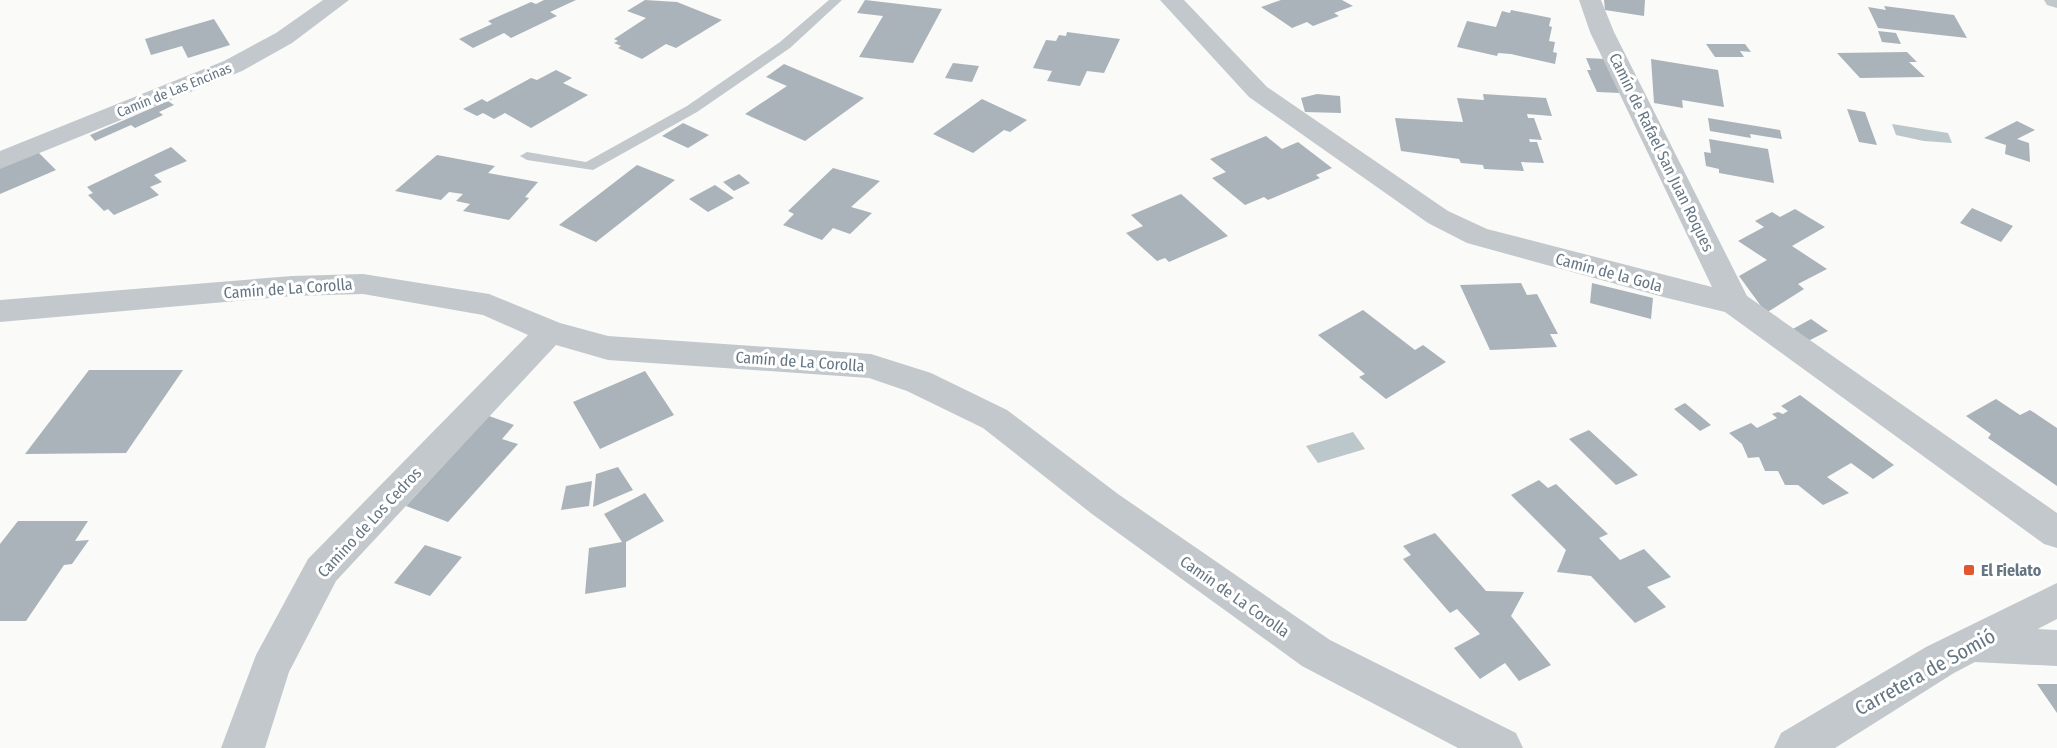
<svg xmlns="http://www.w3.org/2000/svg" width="2057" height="748" font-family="'Fira Sans Condensed',sans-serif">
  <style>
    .water { fill: #bbc7cb }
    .building { fill: #aab3b9 }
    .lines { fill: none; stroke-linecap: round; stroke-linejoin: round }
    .service { fill: #c3c8cc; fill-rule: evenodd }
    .minor { fill: #c3c8cc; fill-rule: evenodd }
    .tertiary { fill: #c3c8cc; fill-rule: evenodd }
    .poi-dot { fill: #e4572e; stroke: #fff; stroke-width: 2 }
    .labels { text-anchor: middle; stroke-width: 6; stroke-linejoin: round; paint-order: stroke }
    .far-street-label { font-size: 14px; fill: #657683; stroke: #fff }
    .street-label { font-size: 16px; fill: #657683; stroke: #fff }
    .poi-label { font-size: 16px; font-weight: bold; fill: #657683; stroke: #fff; text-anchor: start }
    .near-street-label { font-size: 20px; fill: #657683; stroke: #fff }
  </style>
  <rect width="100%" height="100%" fill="#fafaf8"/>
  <path class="water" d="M1892 124 1948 133 1952 143 1924 141 1896 135Z
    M1353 432 1365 449 1318 463 1306 446Z"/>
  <path class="building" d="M544 0H576L550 12 557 16 511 38 504 33 473 48 459 39 492 24 488 21 531 2 536 4Z
    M645 0 677 2 722 20 676 48 666 44 642 59 618 48 621 46 614 43 618 41 614 39 646 18 627 11Z
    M865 0 942 9 913 63 859 57 883 16 857 13Z
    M1281 0H1342L1353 6 1334 13 1339 16 1313 26 1307 22 1292 28 1261 7Z
    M1604 0H1645L1644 16 1605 10Z
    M1884 6 1954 15 1967 38 1878 28 1868 7 1886 10Z
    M1511 10 1551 18 1549 26 1552 27 1549 41 1555 42 1553 52 1557 53 1555 64 1511 54 1498 53 1497 56 1457 47 1467 21 1496 27 1502 11 1510 13Z
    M214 19 230 45 188 58 182 46 151 55 145 39Z
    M1878 31 1896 33 1901 44 1882 42Z
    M1067 32 1120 39 1104 73 1087 71 1080 86 1047 81 1052 71 1033 68 1046 40 1056 41 1059 35 1066 36Z
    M1706 44H1745L1751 52 1740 51 1744 57H1715Z
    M1907 52 1917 62H1909L1925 77 1860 78 1837 53Z
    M1586 58 1605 59 1621 93 1597 92 1587 70H1591Z
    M1651 59 1718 70 1724 107 1682 100 1683 108 1654 103Z
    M953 63 979 66 972 82 945 78Z
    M784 64 864 98 805 141 745 114 787 86 766 77Z
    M556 70 572 78 563 83 588 95 531 128 505 113 494 119 483 113 477 116 463 109 482 99 487 102 531 78 537 80Z
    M1317 94 1340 96 1341 113 1305 112 1301 98Z
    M1483 94 1546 98 1552 116 1527 114 1528 118H1534L1542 140 1529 139 1530 142H1537L1544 163 1521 162 1524 171 1484 169 1483 165 1461 163 1459 159 1401 151 1395 118 1463 122 1457 98 1484 100Z
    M982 99 1027 120 1010 132 1004 130 973 153 933 134Z
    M168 101 174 105 159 112 163 115 135 128 131 125 95 141 90 135Z
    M1847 109 1865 112 1877 145 1859 142Z
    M1708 118 1780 130 1782 139 1750 134 1751 138 1710 131Z
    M2017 121 2035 130 2017 139 2029 143 2030 162 2005 154 2006 145 1984 138Z
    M683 123 709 135 688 148 662 136Z
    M1266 136 1282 149 1298 142 1332 168 1316 175 1320 178 1268 200 1264 197 1245 205 1212 178 1226 172 1210 159Z
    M1709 139 1768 149 1774 183 1719 173V169L1706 166 1704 152 1711 153Z
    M171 147 187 161 154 175 162 182 150 187 159 195 114 215 108 209 104 211 88 195 93 193 87 187Z
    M38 152 56 170 0 194V168Z
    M437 155 495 166 488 173 538 182 525 197 529 198 509 220 463 211 470 204 456 201 463 194 449 192 441 200 395 191Z
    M637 165 675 180 596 242 559 225Z
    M833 168 880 181 851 207 872 213 850 234 833 228 822 240 783 225 794 214 788 211Z
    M739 174 750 183 734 191 723 182Z
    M715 185 734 198 708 212 689 199Z
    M1181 194 1228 236 1169 262 1165 258 1157 261 1126 233 1143 226 1131 215Z
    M1972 208 2013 226 2001 242 1960 223Z
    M1795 209 1825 227 1792 246 1827 269 1798 284 1804 289 1766 313 1739 276 1767 260 1738 241 1764 227 1755 221 1772 212 1780 217Z
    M1521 283 1527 295 1537 294 1558 334H1550L1557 347 1490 350 1460 285Z
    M1592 283 1653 298 1651 319 1590 303Z
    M1363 310 1415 350 1423 345 1446 362 1386 399 1359 377 1365 374 1318 335Z
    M1811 319 1828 331 1808 341 1791 330Z
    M89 370H183L126 453 25 454Z
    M645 371 674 415 600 449 573 402Z
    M1800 395 1894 465 1873 479 1851 463 1827 477 1849 493 1823 505 1798 485H1785L1778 471H1765L1759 457 1748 458 1742 444 1729 433 1751 423 1757 428 1777 418 1772 414 1778 412 1783 414 1788 411 1781 406Z
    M1996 399 2020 415 2030 410 2057 428V486L1988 438 1991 434 1966 416Z
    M1685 403 1711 425 1700 431 1674 409Z
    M489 416 514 425 502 439 518 444 448 522 406 506Z
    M1589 430 1638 475 1616 485 1569 439Z
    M618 467 633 490 593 507 596 474Z
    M1539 480 1548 488 1556 484 1608 534 1599 538 1620 560 1644 549 1671 577 1647 587 1666 607 1635 623 1591 576 1557 572 1566 550 1511 495Z
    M592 481 589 506 561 510 566 486Z
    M645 493 664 521 626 542V587L585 594 589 548 622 542 604 514Z
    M18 521H88L75 541 89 540 72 564 64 565 26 621H0V544Z
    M1435 533 1486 591 1524 592 1511 616 1551 665 1519 681 1505 663 1480 679 1454 648 1480 634 1457 609 1450 613 1403 559 1411 555 1403 546Z
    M425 545 462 557 430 596 394 583Z
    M2037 684H2057V713Z"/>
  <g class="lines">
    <path class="service" d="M829 0H842L790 48 697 112 593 170 527 160 520 156 527 152 586 162 687 106 780 42Z"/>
    <path class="minor" d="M323 0H349L292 43 242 71 0 169V151L224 61 276 33Z
      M1160 0H1184L1267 87 1448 211 1487 229 1712 287 1590 32 1579 0H1601L1614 32 1747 296 2057 513V548L2044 544 1725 312 1667 298 1467 243 1428 223 1249 97Z
      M2044 0H2057V8L2047 5Z
      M363 274 489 294 560 323 608 336 871 354 931 373 1007 410 1118 494 1330 640 1516 733 1523 748H1458L1302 666 1092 514 983 428 907 391 869 378 608 360 556 345 336 581 289 672 265 748H221L256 655 308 559 528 335 483 315 363 294 292 296 0 322V300L292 276Z
      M1975 626 2057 630V666L1975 662 1961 657 1955 644 1961 631Z"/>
    <path class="tertiary" d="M2057 583V619L1954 673 1835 748H1774L1781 733 1926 647Z"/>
  </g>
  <rect class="poi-dot" x="1963" y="564" width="12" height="12" rx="3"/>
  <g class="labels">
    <g class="far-street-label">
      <text transform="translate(174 90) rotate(-22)" y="5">Camín de Las Encinas</text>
    </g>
    <g class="street-label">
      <text transform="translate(1662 152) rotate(64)" y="6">Camín de Rafael San Juan Roques</text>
      <text transform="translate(1609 272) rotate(15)" y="6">Camín de la Gola</text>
      <text transform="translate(288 288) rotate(-4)" y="6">Camín de La Corolla</text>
      <text transform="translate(800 361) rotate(4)" y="6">Camín de La Corolla</text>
      <text transform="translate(369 522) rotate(-47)" y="6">Camino de Los Cedros</text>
      <text transform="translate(1235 596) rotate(35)" y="6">Camín de La Corolla</text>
    </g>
    <g class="poi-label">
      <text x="1981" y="576">El Fielato</text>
    </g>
    <g class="near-street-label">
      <text transform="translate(1925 672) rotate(-29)" y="7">Carretera de Somió</text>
    </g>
  </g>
</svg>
